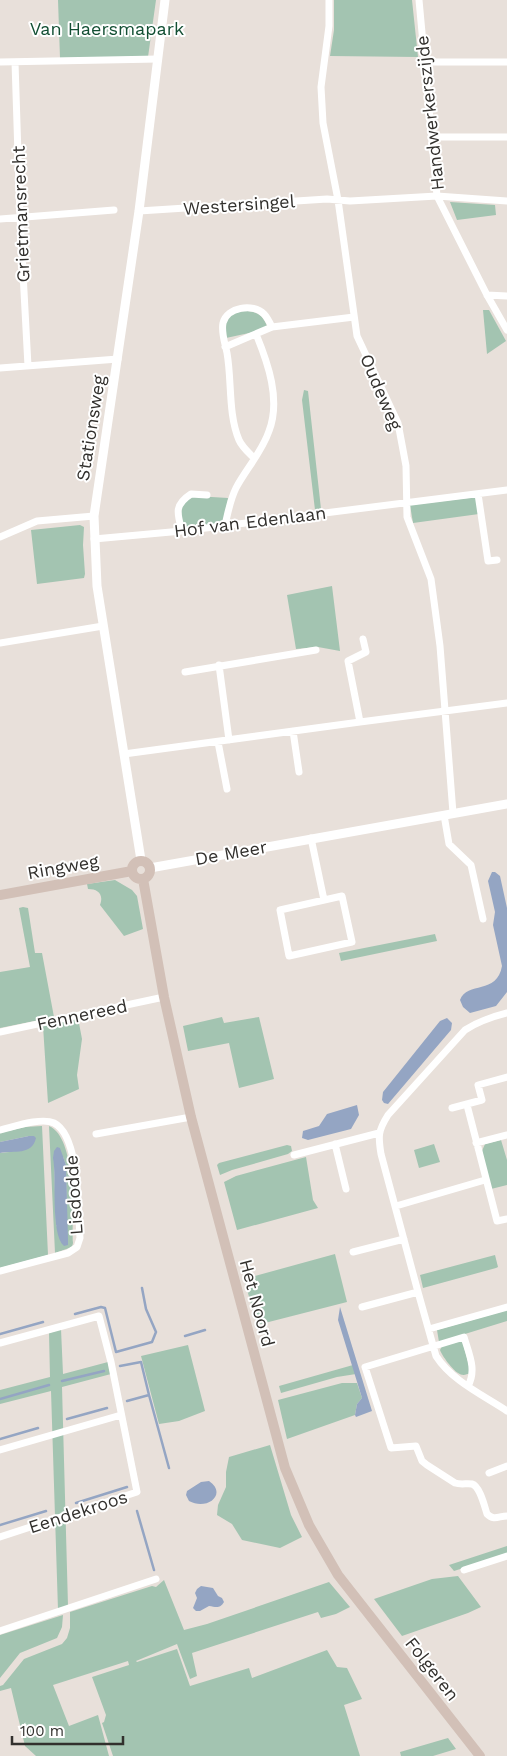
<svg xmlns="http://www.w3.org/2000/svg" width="507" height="1756" font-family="'Work Sans',sans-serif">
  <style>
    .green { fill: #a3c4b1; fill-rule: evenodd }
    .water { fill: #94a5c3 }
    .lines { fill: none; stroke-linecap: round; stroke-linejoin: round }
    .stream { stroke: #94a5c3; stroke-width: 2.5 }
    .minor { stroke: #fff; stroke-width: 7 }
    .tertiary { stroke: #fff; stroke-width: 9 }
    .secondary { stroke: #d2c0b7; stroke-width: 10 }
    .labels { text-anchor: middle; stroke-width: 4; stroke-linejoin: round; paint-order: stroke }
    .park-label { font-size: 18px; fill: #124f33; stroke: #fff }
    .street-label { font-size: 18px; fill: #32302d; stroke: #fff }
  </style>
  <rect width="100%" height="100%" fill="#e8e0da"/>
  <path class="green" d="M58 0H156L148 57 60 58Z
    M334 0H412L418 57 330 56 334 30Z
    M450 202 495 205 496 215 457 220Z
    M483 310H489L506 341 487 354Z
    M244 311C258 311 264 316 268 329L226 338C225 321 225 314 244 311Z
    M304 390 308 391 321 509 315 510 302 400Z
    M195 496 228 498 224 523 183 528C181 512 177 503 195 496Z
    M477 497 479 514 413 523 410 505Z
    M80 525 84 527 83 545 85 574 84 578 37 584 31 530Z
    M332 586 340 651 318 647 296 649 287 595Z
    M115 880 132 890 137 896 143 929 124 936 100 905C104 894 98 889 88 889L87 884Z
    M23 907 28 908 35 953H42L54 1017 0 1028V972L30 967 19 908Z
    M435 934 437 941 341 961 339 953Z
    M222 1017 224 1023 259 1017 274 1079 239 1088 229 1043 188 1051 183 1026Z
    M78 1018 82 1039 77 1075 79 1089 48 1103 43 1026Z
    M42 1126 48 1255 0 1268V1153L9 1152 29 1136 0 1142V1133L25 1127Z
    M49 1126C77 1138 72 1216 73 1243L72 1247 55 1253ZM63 1157 66 1165 67 1245 56 1225 54 1160Z
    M501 1140 507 1160V1185L491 1189 482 1151 485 1144Z
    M434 1144 440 1162 419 1168 414 1150Z
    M287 1145 291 1146 292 1151 288 1154 232 1170 220 1175 217 1165 219 1163Z
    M306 1157 313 1200 318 1208 237 1230 224 1182 236 1176Z
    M335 1254 347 1302 257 1325 244 1279Z
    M495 1255 498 1267 496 1268 423 1288 420 1275Z
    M507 1310V1321L439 1342 437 1330Z
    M61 1329 63 1374 108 1362 111 1374 62 1387 68 1606 58 1610 51 1391 0 1404V1390L50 1377 49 1333Z
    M462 1340 470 1369V1373C466 1375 462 1376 458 1373 453 1370 442 1356 440 1350L442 1346Z
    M188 1345 205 1411 179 1421 159 1424 141 1356Z
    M353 1365 356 1374 337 1377 281 1393 279 1386Z
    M342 1383H357L362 1398 357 1404 355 1415 287 1439 278 1400Z
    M270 1445 291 1515 302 1537 280 1548 242 1540 232 1524 217 1515 218 1505 226 1487V1472L229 1457Z
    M507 1546V1554L454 1571 449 1565Z
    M458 1576 481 1607 468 1613 402 1636 374 1599 432 1579Z
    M164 1580 184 1630 207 1624 329 1582 350 1607 336 1614 321 1618 318 1612 192 1653 197 1676 190 1679 177 1644 136 1661 137 1662 177 1649 190 1686 249 1668 252 1678 327 1650 337 1667 347 1668 362 1699 344 1705 360 1756H113L102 1723 104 1722 106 1715 92 1677 129 1665 128 1661 53 1685 69 1726 98 1715 109 1756H36L25 1746 11 1688 0 1691V1686L3 1685 24 1659 62 1644 67 1638 70 1628V1612L152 1586 156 1587Z
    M63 1615 62 1627 57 1638 20 1653 0 1678V1635Z
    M448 1738 456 1749 433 1756H401L400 1752Z"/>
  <path class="water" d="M492 872H495L500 876 507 908V992L496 1006 470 1013 463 1007 460 1000C467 981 497 995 502 966L493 925 495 912 488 881Z
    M447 1018 452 1023 451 1030 388 1104 384 1103 382 1100 383 1092 440 1021Z
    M357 1105 359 1115 351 1129 308 1140 302 1138 303 1131 319 1126 327 1114Z
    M29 1136H34L36 1138C32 1156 14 1150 0 1153V1142Z
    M57 1147 60 1148 66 1165 68 1240V1245L64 1246C50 1234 57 1177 53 1158L54 1151Z
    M340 1307 372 1411 356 1417 355 1415 357 1404 362 1398 338 1320Z
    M209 1481C228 1494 207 1511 189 1501L186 1495 187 1491 201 1482Z
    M201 1586 213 1588 218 1596 222 1598 224 1602C220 1609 216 1607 209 1606L200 1611H196L193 1608 197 1598 195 1593 197 1589Z"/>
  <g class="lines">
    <path class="stream" d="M75 1314 101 1307 105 1308 116 1352 152 1342 156 1332 146 1309 142 1288
      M0 1334 43 1322
      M185 1336 205 1330
      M120 1366 141 1362 149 1395 127 1401
      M62 1381 104 1371
      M149 1395 169 1468
      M0 1399 49 1385
      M67 1419 107 1408
      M0 1439 38 1428
      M76 1503 127 1487
      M137 1511 154 1570
      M0 1525 46 1511"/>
    <path class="minor" d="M329 0V26L321 87 323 123 338 200 357 336 398 423 406 466 407 517 431 579 440 646 453 813
      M419 0 437 196 487 295 507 330
      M0 62 158 59
      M15 62 20 217 28 366
      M424 62H507
      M431 137H507
      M139 211 327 199 350 201 437 196 507 201
      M0 219 114 210
      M487 295 507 296
      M225 347 272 327 354 317
      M0 368 118 359
      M254 458C249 453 242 447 239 440 228 414 232 381 227 353 225 343 221 333 223 323 227 307 253 303 264 314 267 317 270 323 272 327
      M478 494 488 561 497 560
      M225 525C228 513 230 500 236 488 246 469 262 452 269 431 281 400 268 363 256 334
      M182 531C177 513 174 505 191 494L207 495
      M0 537 37 521 94 516
      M94 539 182 531 507 490
      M0 643 103 626
      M219 665 229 740
      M185 672 316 650
      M360 722 348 661 366 652 363 639
      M293 731 299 772
      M218 742 227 789
      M124 754 360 722 507 703
      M444 815 449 844 471 865 483 919
      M311 838 324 900
      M342 896 352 942 289 956 280 910Z
      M0 1032 164 997
      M467 1105 497 1221 507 1219
      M452 1108 482 1100 478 1085 507 1077
      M0 1130C13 1127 41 1117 54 1123 80 1136 78 1211 80 1238L77 1247 68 1253 0 1271
      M96 1134 191 1117
      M476 1143 507 1135
      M335 1144 346 1189
      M294 1155 379 1133
      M396 1206 485 1180
      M353 1252 404 1239
      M418 1292 436 1356C452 1381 483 1395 507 1411
      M362 1307 418 1292 381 1154C378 1136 378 1131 388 1115L465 1030C479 1021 491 1017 507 1013
      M429 1329 507 1307
      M0 1343 99 1316 111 1362 137 1492 0 1537
      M468 1386C477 1370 469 1354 464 1337L365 1367 391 1448 416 1446 422 1461 427 1465 455 1483C461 1485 467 1483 472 1484 480 1486 485 1508 487 1514 494 1521 499 1516 507 1516
      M0 1450 121 1415
      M489 1473 507 1466
      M464 1570 507 1556
      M0 1631 156 1579"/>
    <path class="tertiary" d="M141 860 97 586 94 516 139 211 165 0
      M150 868 507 804"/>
    <path class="secondary" d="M132 870a9 9 0 1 1 18 0a9 9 0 1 1-18 0Z
      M143 879 164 997 191 1117 285 1468 309 1525 338 1575 480 1756
      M0 895 132 871"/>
  </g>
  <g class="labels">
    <g class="park-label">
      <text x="107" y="35">Van Haersmapark</text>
    </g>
    <g class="street-label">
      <text transform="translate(430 113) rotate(-96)" y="6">Handwerkerszijde</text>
      <text transform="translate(239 205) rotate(-4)" y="6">Westersingel</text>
      <text transform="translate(21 214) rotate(-92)" y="6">Grietmansrecht</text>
      <text transform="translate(381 392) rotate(67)" y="6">Oudeweg</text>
      <text transform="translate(91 428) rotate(-81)" y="6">Stationsweg</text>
      <text transform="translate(250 522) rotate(-7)" y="6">Hof van Edenlaan</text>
      <text transform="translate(231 853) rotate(-10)" y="6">De Meer</text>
      <text transform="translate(63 867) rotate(-10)" y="6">Ringweg</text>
      <text transform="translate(82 1015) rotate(-12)" y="6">Fennereed</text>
      <text transform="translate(74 1195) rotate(-94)" y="6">Lisdodde</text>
      <text transform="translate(257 1303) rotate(75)" y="6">Het Noord</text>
      <text transform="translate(78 1512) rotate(-18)" y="6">Eendekroos</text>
      <text transform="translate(432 1669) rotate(52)" y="6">Folgeren</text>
    </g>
  </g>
  <path d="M12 1736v8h111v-8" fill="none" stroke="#32302d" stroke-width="2.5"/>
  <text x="20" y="1736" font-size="15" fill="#32302d" stroke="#ffffff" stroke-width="4" paint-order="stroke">100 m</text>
</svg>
